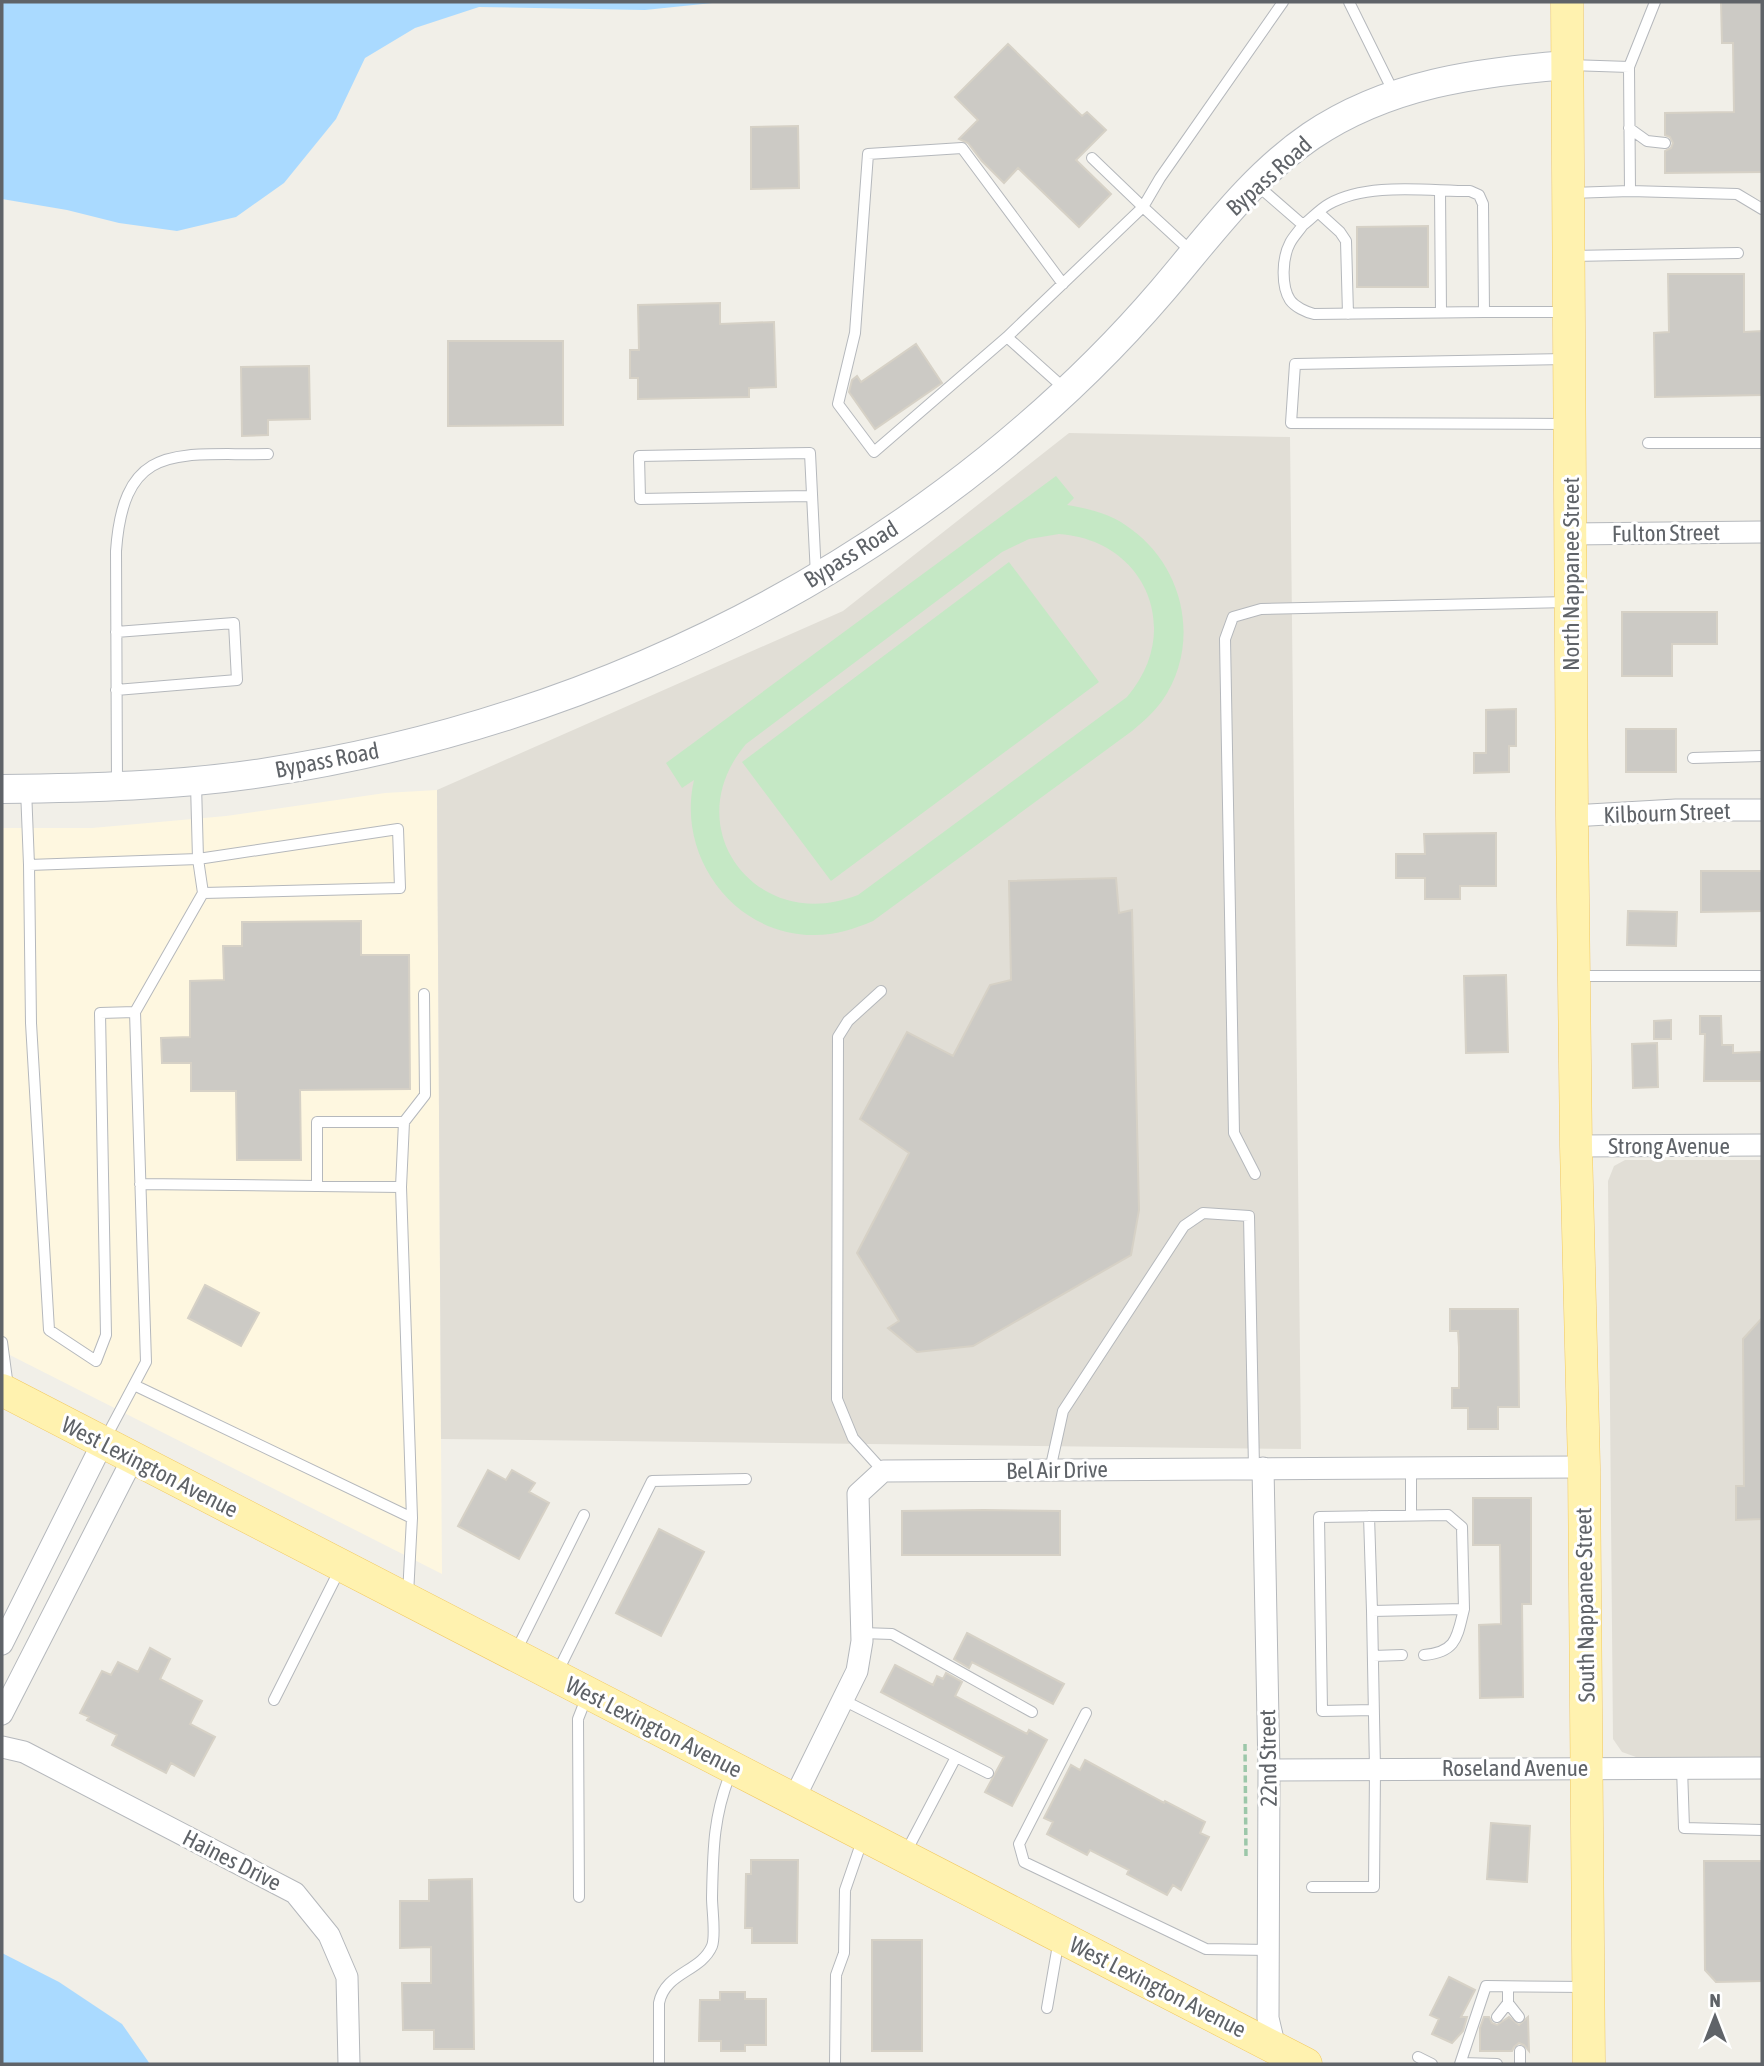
<svg xmlns="http://www.w3.org/2000/svg" width="1764" height="2066" font-family="'Asap Condensed',sans-serif">
  <style>
    .commercial { fill: #fef7e0 }
    .education { fill: #e1ded6 }
    .green { fill: #c5e8c5; fill-rule: evenodd }
    .water { fill: #aadaff }
    .building { fill: #cccac5; stroke: #d6d1c6; stroke-width: 2 }
    .lines { fill: none; stroke-linecap: round; stroke-linejoin: round }
    .service-casing { stroke: #b5b8bc; stroke-width: 12 }
    .minor-casing { stroke: #b5b8bc; stroke-width: 23 }
    .secondary-casing { stroke: #b6babf; stroke-width: 30 }
    .primary-casing { stroke: #f2c960; stroke-width: 33 }
    .path { stroke: #9cc7a9; stroke-width: 3.5; stroke-dasharray: 7 3.5; stroke-linecap: butt }
    .service { stroke: #fff; stroke-width: 10 }
    .minor { stroke: #fff; stroke-width: 21 }
    .secondary { stroke: #fff; stroke-width: 28 }
    .primary { stroke: #fff2af; stroke-width: 32 }
    .labels { text-anchor: middle; stroke-width: 6; stroke-linejoin: round; paint-order: stroke }
    .street-label { font-size: 23px; fill: #5f6368; stroke: #fff }
  </style>
  <rect width="100%" height="100%" fill="#f1efe8"/>
  <path class="commercial" d="M437 790 441 1439 442 1574 2 1351V828H92L226 816 385 793Z"/>
  <path class="education" d="M1069 433 1290 437 1301 1449 441 1439 437 790 843 611Z
    M1625 1160H1762V1757H1636L1622 1752 1613 1739 1608 1181 1614 1166Z"/>
  <path class="green" d="M1056 476 1074 498 1067 505C1090 509 1112 514 1131 529 1185 568 1201 645 1162 701 1154 712 1143 722 1132 731L873 921C854 929 836 935 815 935 735 936 676 857 694 780L682 788 666 763ZM1059 534C1146 540 1184 631 1127 697L858 895C757 935 675 828 746 744L1002 552 1029 539Z
    M1009 562 1099 682 831 881 742 762Z"/>
  <path class="water" d="M2 2H722L645 10 479 7 415 28 365 58 336 119 284 183 236 217 177 231 119 223 67 210 2 199Z
    M2 1953 59 1982 122 2024 150 2064H2Z"/>
  <path class="building" d="M1721 2H1762V172L1665 173V151L1671 148 1673 143 1670 137 1665 135V113L1734 112 1733 43H1722Z
    M1008 44 1082 116 1087 112 1106 130 1076 160 1111 194 1079 227 1018 168 1004 183 982 161 968 143 959 139 978 120 955 97Z
    M798 126 799 188 751 189V127Z
    M1428 226V287H1357V227Z
    M1668 274H1744V332L1762 331V395L1655 397 1654 333 1669 332Z
    M720 303V324L774 322 776 387 749 388V397L638 399V378H630V350H639L638 305Z
    M448 341H563V425L448 426Z
    M916 344 942 383 875 429 849 392 852 380 857 376 861 382Z
    M309 366 310 419 268 420V435L242 436 241 367Z
    M1622 612H1717V644H1672V676H1622Z
    M1516 709V746H1509V772L1474 773V753H1486V710Z
    M1626 729H1676V772H1626Z
    M1496 833V886H1460V899H1425V878H1396V854H1425L1424 834Z
    M1701 871H1762V911L1701 912Z
    M1116 878 1119 913 1132 910 1139 1210 1131 1255 973 1346 917 1352 888 1328 899 1321 857 1253 909 1153 860 1119 907 1032 953 1056 990 985 1011 980 1009 881Z
    M1628 911 1677 912 1676 946 1627 945Z
    M361 921V955H409L410 1089 300 1090 301 1160H237L236 1091H191V1063H162L161 1038 190 1037V981L224 980 223 946H242V922Z
    M1506 975 1508 1052 1466 1053 1464 976Z
    M1700 1016H1721L1722 1045H1733V1053L1762 1052V1081H1704L1705 1034H1700Z
    M1671 1020V1039H1654V1021Z
    M1657 1043 1658 1087 1633 1088 1632 1044Z
    M205 1285 259 1313 241 1346 188 1318Z
    M1450 1309H1518L1519 1407H1498V1429H1468V1408H1452V1388H1459V1347L1458 1331H1450Z
    M1762 1318V1519L1736 1520V1486H1744L1743 1339Z
    M488 1470 506 1480 512 1470 535 1483 529 1492 549 1503 519 1559 458 1526Z
    M1473 1498H1531V1604H1522L1523 1697 1480 1698 1479 1625 1501 1624 1500 1545H1473Z
    M984 1510 1060 1511V1555H902V1511Z
    M659 1529 704 1552 661 1636 616 1613Z
    M967 1633 1064 1684 1053 1704 972 1662 969 1668 954 1659Z
    M150 1648 170 1659 160 1679 202 1701 190 1724 215 1737 194 1776 171 1763 166 1773 112 1745 117 1735 87 1720 89 1717 80 1713 102 1671 111 1675 118 1662 138 1672Z
    M895 1665 933 1685 937 1676 943 1679 946 1673 962 1682 955 1696 1027 1734 1029 1730 1047 1740 1012 1806 985 1792 1004 1757 881 1692Z
    M1085 1760 1164 1803 1165 1801 1205 1822 1200 1833 1209 1837 1181 1890 1173 1885 1167 1895 1127 1874 1129 1870 1090 1850 1087 1855 1047 1834 1053 1822 1044 1818 1071 1765 1080 1770Z
    M1491 1823 1530 1826 1527 1882 1487 1879Z
    M751 1860H798L797 1943H752V1928H745L746 1874H751Z
    M1704 1861H1762V1981L1716 1982 1705 1970Z
    M472 1879 474 2049H434V2030H403L402 1983H431V1947L400 1948V1901H429V1880Z
    M872 1940H922V2051H872Z
    M1449 1977 1475 1990 1461 2017H1467L1463 2031 1452 2043 1432 2034 1439 2019 1430 2015Z
    M720 1992H745V1999H766V2045H745V2051H721V2041H699L700 2000H720Z
    M1484 2017H1489L1492 2023 1497 2025 1509 2017 1519 2025 1528 2017 1529 2051 1524 2045 1519 2043 1514 2047 1512 2051H1480V2028Z"/>
  <g class="lines">
    <g class="service-casing">
      <path id="service" d="M1349 2 1394 93
        M1570 65 1629 67 1630 191
        M1629 67 1655 2
        M1629 128 1647 141 1665 143
        M1257 185 1303 225C1312 218 1320 209 1329 204 1368 182 1427 191 1470 191L1479 195 1483 204 1484 312H1566
        M1440 191 1441 312
        M1571 193 1630 191 1737 194 1762 209
        M1318 212 1340 232 1346 241 1348 314
        M1303 225C1299 231 1293 237 1290 243 1282 258 1281 286 1290 300 1295 307 1306 312 1314 314L1484 312
        M1193 253 1143 207 1160 178 1283 2
        M1571 256 1738 253
        M1063 284 962 148 868 154 855 333 838 404 874 452 1007 337 1143 207 1092 158
        M1007 337 1065 389
        M1566 359 1295 364 1291 423 1567 424
        M1648 443H1762
        M811 496 640 499 639 456 810 453 816 576
        M116 690 237 680 234 623 116 632
        M1693 758 1762 756
        M117 784 116 551C124 439 179 456 268 454
        M26 789 29 865 198 859 203 893
        M29 865 31 1023 49 1330 96 1361 106 1335 100 1013 135 1012
        M1576 976H1762
        M881 991 848 1021 838 1037 837 1399 853 1438 883 1471
        M1255 1174 1234 1133 1225 639 1233 617 1261 609 1568 602
        M140 1184 401 1187 412 1518
        M317 1186V1122H404
        M401 1187 404 1122 425 1095 424 994
        M2 1342 8 1387
        M134 1385 412 1518 408 1595
        M104 1441 146 1362 135 1012 203 893 400 888 398 829 198 859 196 784
        M1050 1470 1063 1411 1184 1226 1203 1213 1249 1216 1254 1468
        M1411 1515V1468
        M1369 1516 1372 1611
        M862 1633 892 1634 1032 1712
        M515 1653 584 1515
        M1424 1655C1457 1652 1457 1637 1464 1609
        M1373 1656 1402 1655
        M557 1673 652 1481 746 1479
        M274 1700 340 1569
        M843 1700 988 1773
        M1086 1713 1019 1844 1024 1862 1206 1949 1268 1950
        M1682 1768 1684 1828 1762 1830
        M905 1854 956 1757
        M1312 1887H1374L1375 1769 1372 1611 1464 1609 1462 1527 1448 1515 1319 1517 1322 1711 1374 1710
        M579 1897 578 1719 587 1696
        M1508 2003 1519 2017
        M1047 2008 1059 1939
        M1497 2017 1508 2003V1987
        M1520 2051V2064
        M1418 2057 1432 2064
        M1461 2063 1497 2064
        M659 2064V2003C665 1972 701 1972 712 1946 716 1936 712 1909 712 1898 713 1851 713 1816 731 1772
        M835 2064 836 1975 844 1953 845 1890 863 1838
        M1460 2064 1486 1986 1586 1987"/>
    </g>
    <g class="minor-casing">
      <path id="minor" d="M1570 534 1762 532
        M1572 816 1676 810H1762
        M1576 1146 1762 1145
        M1263 1468 1269 1770 1268 2018 1275 2048
        M2 1644 103 1442
        M2 1714 133 1458
        M2 1747 24 1752 295 1893 329 1935 347 1977 349 2064
        M1269 1770 1762 1768
        M794 1799 857 1671 862 1641 858 1494 883 1471 1584 1467"/>
    </g>
    <g class="secondary-casing">
      <path id="secondary" d="M2 789C89 788 176 786 262 773 526 733 779 627 988 459 1051 408 1109 353 1162 291 1209 236 1251 177 1311 136 1388 84 1477 72 1568 65"/>
    </g>
    <g class="primary-casing">
      <path id="primary" d="M1567 2 1572 816 1576 1146 1584 1467 1589 2064
        M2 1390 1306 2064"/>
    </g>
    <path class="path" d="M1245 1744 1246 1858"/>
    <use href="#service" class="service"/>
    <use href="#minor" class="minor"/>
    <use href="#secondary" class="secondary"/>
    <use href="#primary" class="primary"/>
  </g>
  <g class="labels">
    <g class="street-label">
      <text transform="translate(1269 176) rotate(-42)" y="8">Bypass Road</text>
      <text transform="translate(1666 533) rotate(-1)" y="8">Fulton Street</text>
      <text transform="translate(851 554) rotate(-32)" y="8">Bypass Road</text>
      <text transform="translate(1571 574) rotate(-90)" y="8">North Nappanee Street</text>
      <text transform="translate(327 760) rotate(-11)" y="8">Bypass Road</text>
      <text transform="translate(1667 813) rotate(-2)" y="8">Kilbourn Street</text>
      <text x="1669" y="1154">Strong Avenue</text>
      <text transform="translate(150 1467) rotate(27)" y="8">West Lexington Avenue</text>
      <text transform="translate(1057 1470) rotate(-1)" y="8">Bel Air Drive</text>
      <text transform="translate(1585 1605) rotate(-91)" y="8">South Nappanee Street</text>
      <text transform="translate(654 1727) rotate(27)" y="8">West Lexington Avenue</text>
      <text transform="translate(1268 1758) rotate(-91)" y="8">22nd Street</text>
      <text x="1515" y="1776">Roseland Avenue</text>
      <text transform="translate(232 1860) rotate(27)" y="8">Haines Drive</text>
      <text transform="translate(1158 1987) rotate(27)" y="8">West Lexington Avenue</text>
    </g>
  </g>
  <rect width="1764" height="2066" fill="none" stroke="#5f6368" stroke-width="7"/>
  <g transform="translate(1715 2017)" stroke="#ffffff" stroke-width="5" paint-order="stroke">
  <path d="M0-5L12 26L0 18L-12 26Z" fill="#5f6368"/>
  <text y="-10" font-size="19" font-weight="bold" text-anchor="middle" fill="#5f6368">N</text>
  </g>
</svg>
